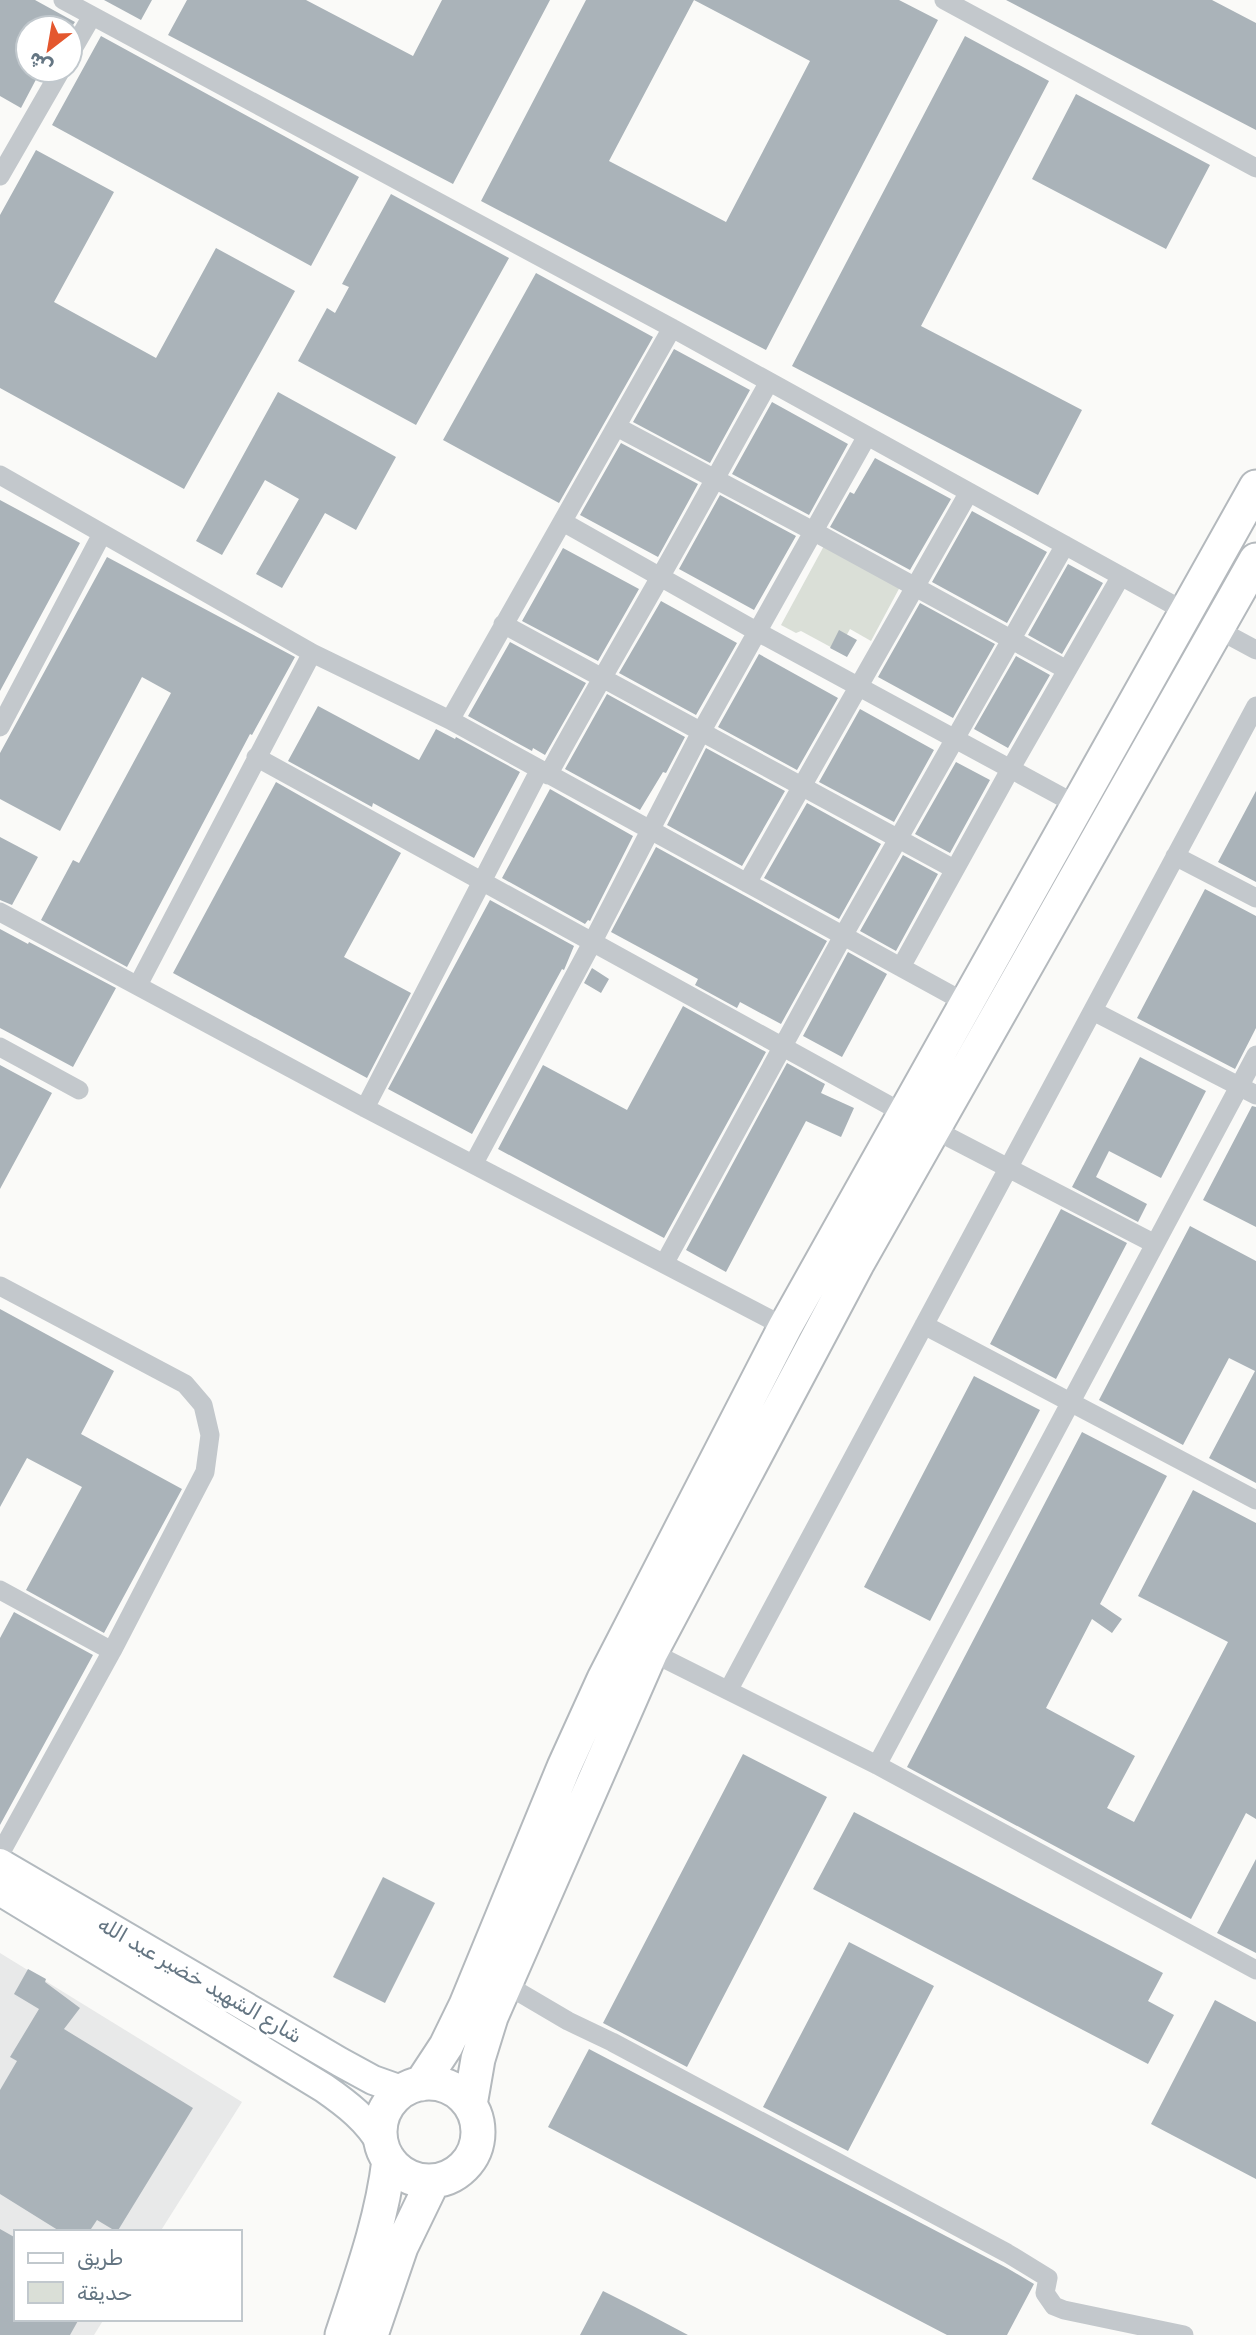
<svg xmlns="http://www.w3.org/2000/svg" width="1256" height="2335" font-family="Rubik,Vazirmatn,sans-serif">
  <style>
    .built { fill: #e8e9e9 }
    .green { fill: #dadfd7 }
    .building { fill: #aab3b9; fill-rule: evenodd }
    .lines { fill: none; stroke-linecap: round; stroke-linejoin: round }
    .secondary-casing { stroke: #b3babf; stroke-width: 32 }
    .trunk-casing { stroke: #b4b9bd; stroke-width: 37 }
    .minor { stroke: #c3c8cc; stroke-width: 19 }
    .secondary { stroke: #fff; stroke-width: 28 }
    .trunk { stroke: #fff; stroke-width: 33 }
    .labels { text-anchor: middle; stroke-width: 7; stroke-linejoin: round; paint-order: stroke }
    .street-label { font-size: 21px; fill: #657683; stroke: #fff }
  </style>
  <rect width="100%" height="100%" fill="#fafaf8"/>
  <path class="built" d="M0 1953 242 2102 160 2232H16V2319H104L94 2335H0Z"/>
  <path class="green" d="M825 544 901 585 871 641 850 629 838 651 801 631 796 633 781 625Z"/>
  <path class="building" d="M0 0H35L75 22 71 28H28V70H41L21 108 0 96Z
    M104 0H152L141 20Z
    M187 0H306L413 56 442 0H550L453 184 168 35Z
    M586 0H899L938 20 766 350 481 201ZM694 0 810 61 726 222 609 161Z
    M1006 0H1212L1256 23V130Z
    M101 36 359 177 311 266 52 125Z
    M965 36 1049 81 921 326 1082 410 1038 495 792 366Z
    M1076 94 1210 165 1166 249 1032 179Z
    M36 150 114 192 54 302 156 358 216 248 295 291 184 489 0 388V215Z
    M391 194 509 258 416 425 298 361 327 308 335 313 349 287 342 284Z
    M536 273 653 337 559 503 443 440Z
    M674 349 750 390 710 463 633 422Z
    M278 392 396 457 356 530 325 513 282 588 256 574 299 499 265 480 222 555 196 541Z
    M772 402 848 444 809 515 732 474Z
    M621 443 698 484 658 557 580 515Z
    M875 458 951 499 910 570 830 527 850 492 854 494Z
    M720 495 796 536 754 610 679 569Z
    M0 500 80 543 0 691Z
    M972 511 1047 552 1007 623 932 582Z
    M563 548 639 589 598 661 522 621Z
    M107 557 295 657 252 735 250 734 127 967 41 920 73 860 79 863 171 693 142 677 60 831 0 799V753Z
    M1068 564 1103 583 1062 654 1028 635Z
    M661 601 737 643 696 715 619 673Z
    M920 603 995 644 953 718 878 677Z
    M839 630 857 640 847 657 830 648Z
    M510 642 586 683 545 755 533 748 532 751 468 716Z
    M759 654 838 698 797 770 718 727Z
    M1016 656 1050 675 1008 748 974 729Z
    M607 694 685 737 666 773 663 772 640 810 565 769Z
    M318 706 419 760 436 729 455 739 456 737 520 772 474 858 373 803 372 807 288 761Z
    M860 709 934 750 894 822 819 782Z
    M706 748 785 791 742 866 667 825Z
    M956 762 990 780 950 853 915 834Z
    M276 782 401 853 344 957 411 993 367 1078 173 973Z
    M550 789 633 836 590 921 588 920 585 924 502 878Z
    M1256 791V882L1218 862Z
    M807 803 881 844 839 919 764 878Z
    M0 837 38 857 12 905 0 900Z
    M656 847 827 941 781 1024 740 1002 737 1008 695 985 698 979 611 932Z
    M903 855 938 874 896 951 860 931Z
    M1205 889 1256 916V1028L1235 1069 1137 1018Z
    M490 900 574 946 564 970 562 969 472 1134 388 1089Z
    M0 929 28 944 29 942 116 988 73 1067 0 1028Z
    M848 952 887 974 842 1057 803 1036Z
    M592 968 609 979 601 993 584 983Z
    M683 1006 766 1052 664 1238 498 1149 543 1065 627 1110Z
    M1140 1057 1206 1091 1161 1178 1109 1151 1096 1177 1147 1204 1138 1222 1072 1187Z
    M787 1063 825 1084 821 1093 854 1108 841 1137 806 1121 726 1272 686 1250Z
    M0 1065 52 1093 0 1189Z
    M1252 1106 1256 1107V1227L1203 1200Z
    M1061 1209 1127 1243 1056 1379 990 1344Z
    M1190 1226 1256 1261V1483L1209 1458 1255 1371 1229 1358 1183 1445 1099 1400Z
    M0 1309 114 1371 81 1434 182 1489 104 1633 26 1590 82 1487 27 1458 0 1507Z
    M974 1376 1040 1410 930 1621 864 1587Z
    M1082 1432 1167 1476 1100 1604 1122 1619 1112 1633 1092 1619 1046 1708 1135 1756 1107 1808 1134 1822 1228 1642 1138 1596 1193 1490 1256 1523V1819L1246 1813 1191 1919 907 1767Z
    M14 1612 93 1655 0 1825V1638Z
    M743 1754 827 1797 687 2067 603 2023Z
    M854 1812 1163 1973 1148 2001 1174 2015 1148 2064 813 1889Z
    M1256 1859V1953L1217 1933Z
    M383 1877 435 1903 385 2003 333 1977Z
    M849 1942 934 1986 848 2151 763 2107Z
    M28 1969 46 1979 45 1982 80 2008 64 2029 193 2108 117 2232 97 2220 89 2232H61L0 2194V2090L17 2061 10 2057 39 2009 14 1994Z
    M1215 2000 1256 2022V2179L1151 2124Z
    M589 2049 1007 2268 1034 2284 1007 2335H947L548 2127Z
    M0 2229 16 2238V2319H79L70 2335H0Z
    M603 2291 635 2307 688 2335H580Z"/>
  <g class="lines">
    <g class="secondary-casing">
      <path id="secondary" d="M0 1863 340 2062 373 2080 404 2091
        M0 1891 324 2088C347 2104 368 2120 382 2145"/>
    </g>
    <g class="trunk-casing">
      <path id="trunk" d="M380 2132a49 49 0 1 1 98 0a49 49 0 1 1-98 0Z
        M421 2084 446 2046 466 2005 564 1767 604 1679 785 1327 1256 487
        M470 2105 478 2059 491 2017 651 1652 857 1264 1256 560
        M342 2335C361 2277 382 2220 389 2160
        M371 2335 401 2247 433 2181"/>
    </g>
    <path class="minor" d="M63 0 672 328 1186 612
      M944 0 1256 168
      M70 54 92 16
      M0 176 61 70
      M617 427 813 531 1067 670
      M0 475 312 653 450 720 966 1003
      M563 522 756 631 1077 805
      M503 624 954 869
      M1217 629 1256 650
      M450 720 672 328
      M0 727 102 534
      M256 757 903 1113
      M548 775C584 709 622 644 659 579 697 513 732 447 769 382
      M1175 856 1256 898
      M747 883 969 492
      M0 912 365 1108 785 1327
      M901 967 1011 768 1121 576
      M138 985 312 653
      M1093 1011 1256 1095
      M0 1047 79 1090
      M365 1108 539 771
      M933 1129 1155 1244
      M474 1163 592 943 701 732 867 436
      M664 1264 843 936 1065 545
      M0 1286 185 1384 203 1405 210 1435 205 1472 112 1651 0 1854
      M924 1325 1256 1500
      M0 1590 112 1651
      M651 1652 877 1765 1256 1970
      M729 1689 1256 706
      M877 1765 1256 1055
      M505 1984 568 2021 612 2042 1007 2253 1048 2278 1045 2293 1054 2306 1064 2310 1184 2335"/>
    <use href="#secondary" class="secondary"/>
    <use href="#trunk" class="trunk"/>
  </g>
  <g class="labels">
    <g class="street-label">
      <text transform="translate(200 1980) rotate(30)" y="7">شارع الشهيد خضير عبد الله</text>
    </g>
  </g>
  <rect x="14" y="2230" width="228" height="91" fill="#ffffff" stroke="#c1c8cd" stroke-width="2"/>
  <rect x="28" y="2253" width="35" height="10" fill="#ffffff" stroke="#c1c8cd" stroke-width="2"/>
  <text x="77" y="2265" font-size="21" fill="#657683">طريق</text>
  <rect x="28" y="2282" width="35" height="21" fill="#dadfd7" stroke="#c1c8cd" stroke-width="2"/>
  <text x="77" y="2300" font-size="21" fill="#657683">حديقة</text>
  <g transform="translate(49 49) rotate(211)"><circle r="33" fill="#ffffff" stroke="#c1c8cd" stroke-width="2"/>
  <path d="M0-5L12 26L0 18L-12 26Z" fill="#e4572e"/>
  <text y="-10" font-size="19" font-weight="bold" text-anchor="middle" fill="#657683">ش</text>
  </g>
</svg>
